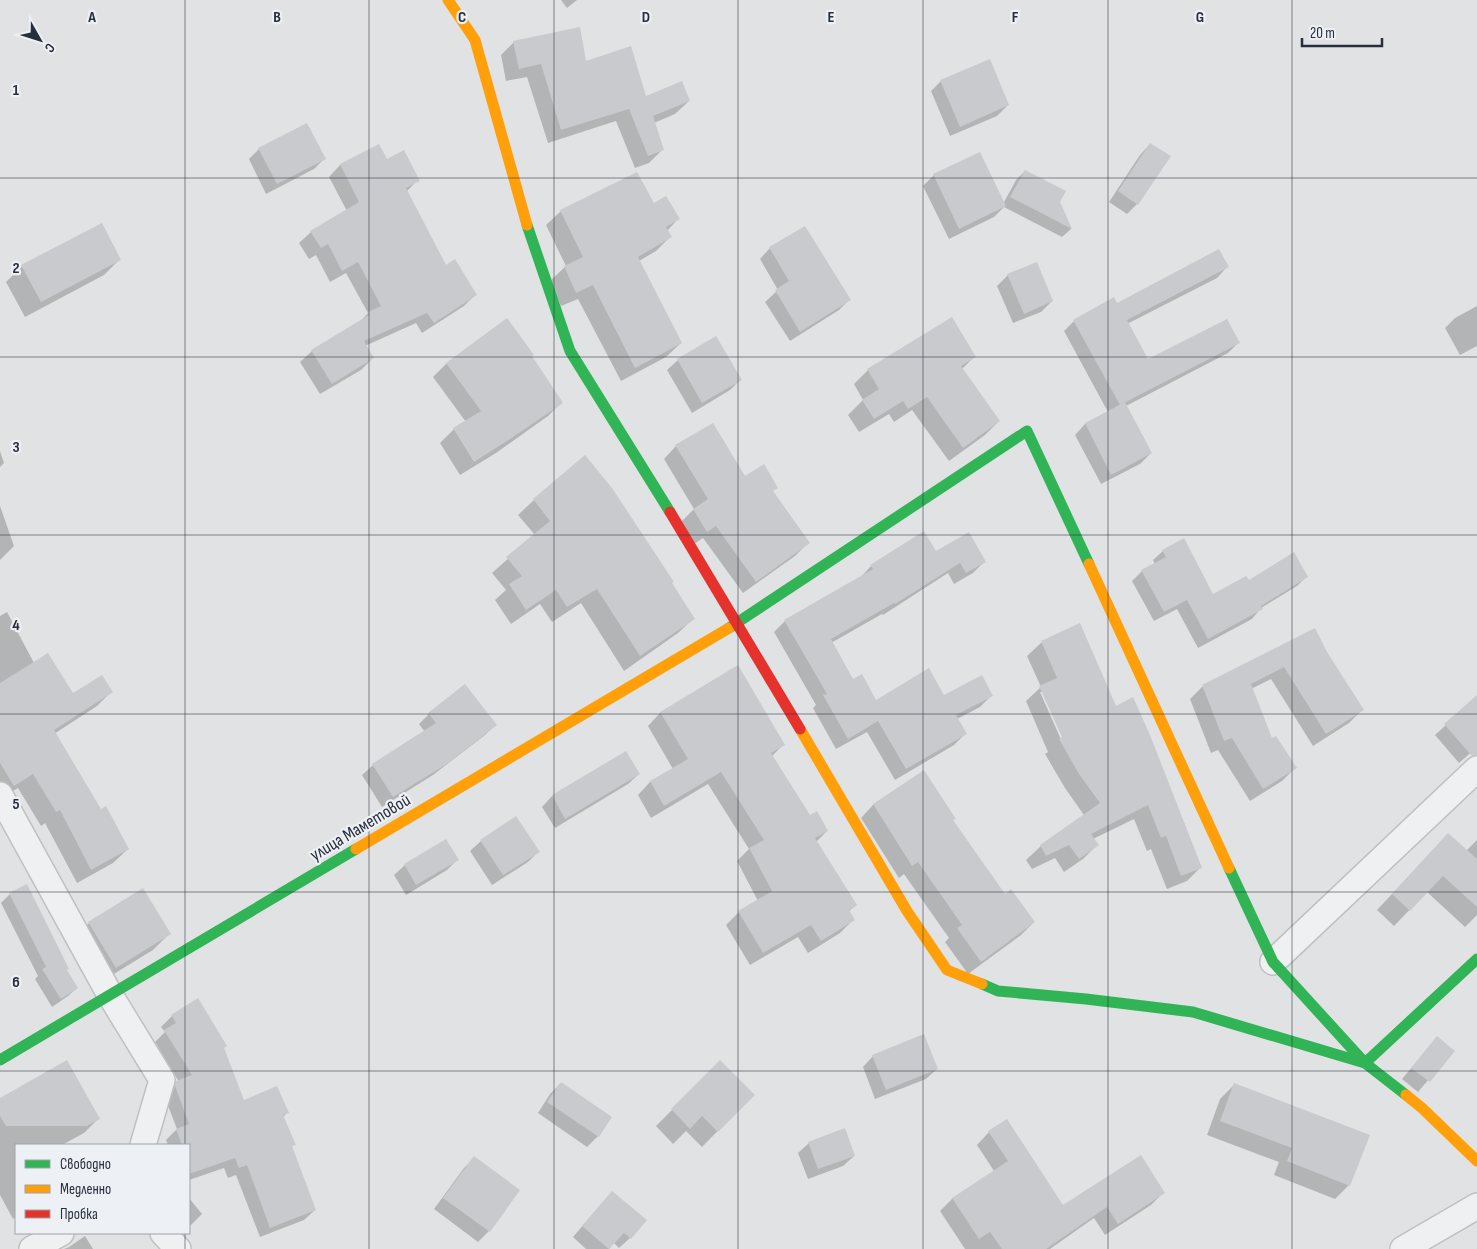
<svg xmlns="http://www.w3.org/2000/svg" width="1477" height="1249" font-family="'Sofia Sans Condensed',sans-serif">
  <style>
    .shadow { fill: #0003; fill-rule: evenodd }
    .building { fill: #c8cacd }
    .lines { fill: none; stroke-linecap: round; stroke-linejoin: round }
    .street-casing { stroke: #bec0c2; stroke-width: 28 }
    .street { stroke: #eff0f1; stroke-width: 25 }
    .fast { stroke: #30b455; stroke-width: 11 }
    .slow { stroke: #ff9f0a; stroke-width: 11 }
    .jam { stroke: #e5322d; stroke-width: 11 }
    .grid { fill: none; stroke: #282f3c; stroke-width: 1; stroke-opacity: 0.55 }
    .labels { text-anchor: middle; stroke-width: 4.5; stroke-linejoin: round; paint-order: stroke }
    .street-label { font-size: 18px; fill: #282f3c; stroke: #edf0f4 }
    .grid-label { font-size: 16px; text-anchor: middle; font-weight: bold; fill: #282f3c; stroke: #edf0f4; stroke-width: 4.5; stroke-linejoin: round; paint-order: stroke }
  </style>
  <rect width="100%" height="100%" fill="#e0e2e4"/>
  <path class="shadow" d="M561 0H577L567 8Z
    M514 42 585 62 646 98 689 101 675 114 654 123 662 150 649 163 635 168 616 121 548 143 527 77 506 81 501 55Z
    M941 81 1008 105 997 116 950 136 931 91Z
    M1150 144 1137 204 1127 214 1109 202 1140 155Z
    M378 146 386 161 418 180 406 192 446 266 475 295 464 306 422 333 416 323 365 346 373 358 361 370 320 394 300 362 312 351 359 323 368 313 346 273 330 282 316 255 309 259 299 243 311 232 347 211 329 177 340 165Z
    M259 149 324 159 314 169 266 194 249 159Z
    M1025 171 1059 202 1071 229 1062 237 1004 207 994 217 949 239 923 186 934 175 1003 204 1016 180Z
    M653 204 678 219 667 231 670 237 656 251 639 261 681 343 666 357 621 381 578 299 561 306 550 281 566 266 546 225 561 211Z
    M770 248 849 300 839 310 790 341 765 302 778 290 760 259Z
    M120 259 104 275 25 317 6 282 22 266Z
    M1227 267 1217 278 1127 324 1148 361 1238 343 1228 353 1126 406 1151 453 1140 464 1101 484 1075 435 1085 424 1108 412 1064 331 1074 321 1117 305Z
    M1008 275 1052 301 1041 312 1013 323 997 286Z
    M1477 306V346L1460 355 1445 328 1455 318Z
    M507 319 562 402 548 416 496 453 460 475 440 443 454 429 466 422 433 377 446 364Z
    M974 357 962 369 999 421 985 435 949 461 912 410 894 422 889 414 859 432 848 415 863 400 854 384 868 370Z
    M678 360 740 380 730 390 692 413 667 370Z
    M676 446 772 492 808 543 795 556 743 593 703 538 694 544 681 522 694 509 664 459Z
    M0 451 4 463 0 467Z
    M585 457 694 618 678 633 624 671 581 603 552 622 540 604 511 624 495 600 506 590 492 573 535 535 518 515 534 500Z
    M0 506 14 546 0 560Z
    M923 533 936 553 984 562 973 573 954 584 948 573 883 615 882 614 831 643 853 680 876 701 944 696H991L980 707 957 719 965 734 954 745 895 780 867 732 836 749 813 708 816 705 774 632 785 621 860 578 871 566Z
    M1163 551 1212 595 1248 582 1307 576 1297 586 1261 608 1252 619 1198 648 1177 609 1154 621 1132 581 1142 571 1155 564 1153 560Z
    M7 612 34 663 73 695 111 692 97 706 54 734 101 811 128 849 113 863 77 883 45 823 41 826 18 788 0 799V616Z
    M1042 642 1116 708 1201 867 1187 881 1167 889 1151 849 1147 851 1134 819 1093 839 1097 845 1083 859 1064 872 1055 858 1032 869 1026 860 1041 846 1084 815 1065 788 1045 754 1048 752 1026 701 1041 687 1027 656ZM1040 692H1043L1066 743 1063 744Z
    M1326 653 1362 710 1349 723 1313 746 1271 679 1251 689 1272 740 1295 768 1282 781 1250 801 1218 750 1211 753 1190 699 1203 686Z
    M737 667 784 744 771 757 809 816 827 831 816 842 856 905 848 912 853 920 840 933 808 953 798 937 750 965 726 925 739 912 758 901 737 861 749 849 708 784 651 818 638 795 650 782 673 769 648 726 660 713Z
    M1477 697V747L1459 763 1435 735Z
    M429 714 495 725 485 735 433 775 382 807 362 775 373 765 425 732 419 724Z
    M626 753 639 774 628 784 555 828 542 807 552 796Z
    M924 772 954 819 952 821 1005 895 1034 922 1021 935 968 974 945 942 949 938 904 874 899 878 861 818 873 805Z
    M1477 840V915L1465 927 1427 892 1394 926 1377 910 1433 850 1466 851Z
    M481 841 538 852 528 862 492 885 470 851Z
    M457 860 447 870 406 895 394 875 405 865Z
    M10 894 77 988 68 996 52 1007 35 979 38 976 1 903Z
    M89 923 169 934 153 950 99 983 73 938Z
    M172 1016 223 1048 243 1102 287 1113 283 1117 294 1144 291 1148 315 1210 304 1220 260 1237 236 1175 228 1178 224 1168 189 1180V1145H168L166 1140 177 1129 165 1098 166 1093 179 1082 155 1042 165 1032 161 1027Z
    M1437 1038 1453 1051 1418 1092 1402 1079Z
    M873 1056 937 1069 926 1079 875 1099 863 1067Z
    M720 1062 753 1095 702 1147 686 1131 673 1144 656 1126Z
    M561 1083 610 1117 598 1136 587 1147 538 1113 550 1094Z
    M1234 1085 1349 1185 1335 1199 1274 1175 1279 1162 1207 1135 1220 1099Z
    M0 1099 99 1118 84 1133 62 1145H16V1217L13 1219 0 1195Z
    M989 1132 1063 1207 1164 1192 1151 1205 1105 1235 1094 1218 1050 1249H965L940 1211 952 1199 994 1171 977 1145Z
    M809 1143 854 1156 843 1166 808 1179 798 1153Z
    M474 1158 519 1191 489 1231 478 1242 434 1209 464 1168Z
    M189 1198 202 1214 189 1227Z
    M602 1203 630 1238 619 1248 614 1243 609 1249H586L573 1237Z
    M85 1236 93 1249H64L69 1247Z"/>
  <path class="building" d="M580 27 586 61 631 46 646 96 682 81 690 101 653 116 664 150 648 156 629 109 561 130 541 64 519 69 513 41Z
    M990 59 1009 105 960 127 940 80Z
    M307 123 326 159 277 184 258 148Z
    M1150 143 1171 156 1138 205 1118 191Z
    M379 144 387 159 404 150 420 181 406 188 446 265 455 259 477 295 434 323 427 313 364 341 374 358 332 384 311 350 369 315 368 312 381 306 358 262 342 271 328 244 321 248 310 231 359 202 340 164Z
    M980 152 1006 206 959 229 933 174Z
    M1025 170 1066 191 1060 202 1072 229 1010 197Z
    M637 172 654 203 666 196 680 219 666 227 672 237 638 257 682 343 635 368 593 285 576 293 564 266 583 257 560 210Z
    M102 223 121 260 41 302 21 265Z
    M805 226 851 300 800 332 775 290 789 281 769 247Z
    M1219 249 1229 267 1127 320 1148 359 1227 319 1240 343 1120 405 1073 320 1114 297 1117 303Z
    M1037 262 1053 301 1024 314 1007 274Z
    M952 317 976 357 961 366 1000 421 963 448 927 397 908 409 903 401 874 419 862 400 879 389 867 369Z
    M507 318 534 355 532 356 563 403 510 439 474 462 453 428 481 411 446 363Z
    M716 336 742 380 702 403 677 359Z
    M1125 402 1152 453 1111 475 1085 423Z
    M713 423 745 476 764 464 778 488 773 491 810 543 756 582 716 526 707 532 693 509 708 499 675 445Z
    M585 455 612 488 674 582 672 583 695 619 640 656 597 589 567 607 556 590 526 610 509 584 522 576 506 557 550 521 533 499Z
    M924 531 936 551 969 532 986 562 966 573 960 563 895 604 894 603 831 639 853 679 862 674 876 700 929 668 944 695 982 675 993 696 956 715 967 734 906 769 878 721 848 739 823 695 827 694 784 620 873 569 870 565Z
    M1184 538 1213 594 1246 576 1249 580 1294 552 1308 577 1261 606 1263 609 1208 639 1187 600 1164 612 1141 570 1166 557 1162 550Z
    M1080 623 1116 706 1133 697 1150 735 1202 868 1181 876 1166 836 1161 838 1148 805 1091 834 1099 845 1079 859 1069 845 1046 856 1040 845 1100 803 1079 774 1059 739 1062 737 1039 686 1057 678 1041 641Z
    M1315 628 1327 652 1364 710 1326 734 1284 667 1251 684 1272 738 1276 736 1297 768 1263 789 1232 738 1224 741 1202 685Z
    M48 653 73 693 102 675 113 692 54 730 101 809 106 806 129 849 91 870 60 810 56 812 33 774 14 786 0 763V683Z
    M738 665 785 745 771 753 810 815 817 811 828 831 815 838 857 905 849 910 855 920 821 941 811 925 763 953 738 911 772 891 749 848 764 840 721 772 664 806 650 781 688 759 660 712Z
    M465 684 497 725 447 764 393 797 372 764 436 723 428 713Z
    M1477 695V755L1472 756 1444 724Z
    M626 751 640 774 565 819 552 795Z
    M924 770 956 819 953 820 1005 894 1011 889 1035 922 981 962 957 928 962 925 918 862 912 866 873 804Z
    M516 816 540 852 503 875 480 840Z
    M1448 833 1477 859V907L1443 876 1410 911 1392 894Z
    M446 839 459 860 416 885 404 864Z
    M27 884 69 969 67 970 78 988 61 999 42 969 46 967 9 893Z
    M143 888 171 934 116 968 88 922Z
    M198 998 227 1046 224 1048 244 1100 277 1086 289 1113 283 1115 296 1145 292 1146 316 1210 270 1228 247 1165 239 1168 235 1158 189 1174V1145H182L176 1129 189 1124 175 1086 176 1081 192 1075 164 1030 176 1023 171 1015Z
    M924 1034 938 1069 886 1090 872 1055Z
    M1437 1036 1455 1051 1430 1082 1411 1068Z
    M67 1060 100 1119 87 1126H6L0 1116V1098Z
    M720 1060 755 1095 718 1132 702 1116 690 1129 671 1109Z
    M561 1082 612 1117 599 1137 547 1102Z
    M1234 1083 1370 1135 1350 1186 1287 1161 1292 1148 1220 1121Z
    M1007 1119 1063 1205 1141 1155 1165 1193 1118 1224 1107 1207 1046 1249H1002L990 1232 979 1239 952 1198 1008 1161 988 1131Z
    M845 1128 855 1156 818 1169 808 1142Z
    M474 1156 520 1190 490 1232 443 1198Z
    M612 1191 647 1220 631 1239 624 1233 609 1249 582 1226Z"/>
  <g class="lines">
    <g class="street-casing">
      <path id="street" d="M0 795 110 995 162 1080 143 1145
        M1273 962 1477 769
        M163 1233 178 1249
        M32 1249 61 1233
        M1403 1249 1477 1206"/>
    </g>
    <use href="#street" class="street"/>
    <path class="fast" d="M527 225 570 351 670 512
      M729 628 1027 431 1089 564
      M1229 868 1273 962 1365 1063 1477 959
      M982 984 998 991 1086 999 1193 1012 1365 1063 1406 1095
      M0 1060 356 849"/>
    <path class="slow" d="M448 0 475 40 527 225
      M1089 564 1229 868
      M800 729 907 911 947 970 982 984
      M356 849 729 628
      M1406 1095 1422 1108 1477 1161"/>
    <path class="jam" d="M670 512 800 729"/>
  </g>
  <path class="grid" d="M185 0V1145M369 0V1249M554 0V1249M738 0V1249M923 0V1249M1108 0V1249M1292 0V1249M0 178H1477M0 357H1477M0 535H1477M0 714H1477M0 892H1477M0 1071H1477M185 1233V1249"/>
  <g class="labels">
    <g class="street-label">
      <text transform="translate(360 827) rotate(-31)" y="6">улица Маметовой</text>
    </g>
  </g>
  <g class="grid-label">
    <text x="92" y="22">A</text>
    <text x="277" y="22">B</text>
    <text x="462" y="22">C</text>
    <text x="646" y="22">D</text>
    <text x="831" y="22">E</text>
    <text x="1015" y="22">F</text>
    <text x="1200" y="22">G</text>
    <text x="16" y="95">1</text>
    <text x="16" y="273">2</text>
    <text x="16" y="452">3</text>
    <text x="16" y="630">4</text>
    <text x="16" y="809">5</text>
    <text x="16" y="987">6</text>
  </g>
  <rect x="15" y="1144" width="175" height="90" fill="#edf0f4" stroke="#9ea3aa"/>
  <rect x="25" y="1160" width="25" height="8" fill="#30b455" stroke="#9ea3aa"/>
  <text x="60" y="1169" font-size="15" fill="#282f3c">Свободно</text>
  <rect x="25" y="1185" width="25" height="8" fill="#ff9f0a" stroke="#9ea3aa"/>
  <text x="60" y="1194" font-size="15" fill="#282f3c">Медленно</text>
  <rect x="25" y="1210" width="25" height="8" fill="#e5322d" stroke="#9ea3aa"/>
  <text x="60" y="1219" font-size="15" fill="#282f3c">Пробка</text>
  <g transform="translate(40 40) rotate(129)" stroke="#edf0f4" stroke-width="4" paint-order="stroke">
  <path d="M0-4L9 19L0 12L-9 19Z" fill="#282f3c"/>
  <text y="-8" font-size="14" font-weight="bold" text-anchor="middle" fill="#282f3c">С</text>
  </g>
  <path d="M1302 38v8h80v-8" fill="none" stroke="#282f3c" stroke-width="2.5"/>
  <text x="1310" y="38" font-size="15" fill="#282f3c" stroke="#edf0f4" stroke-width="4" paint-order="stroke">20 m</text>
</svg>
